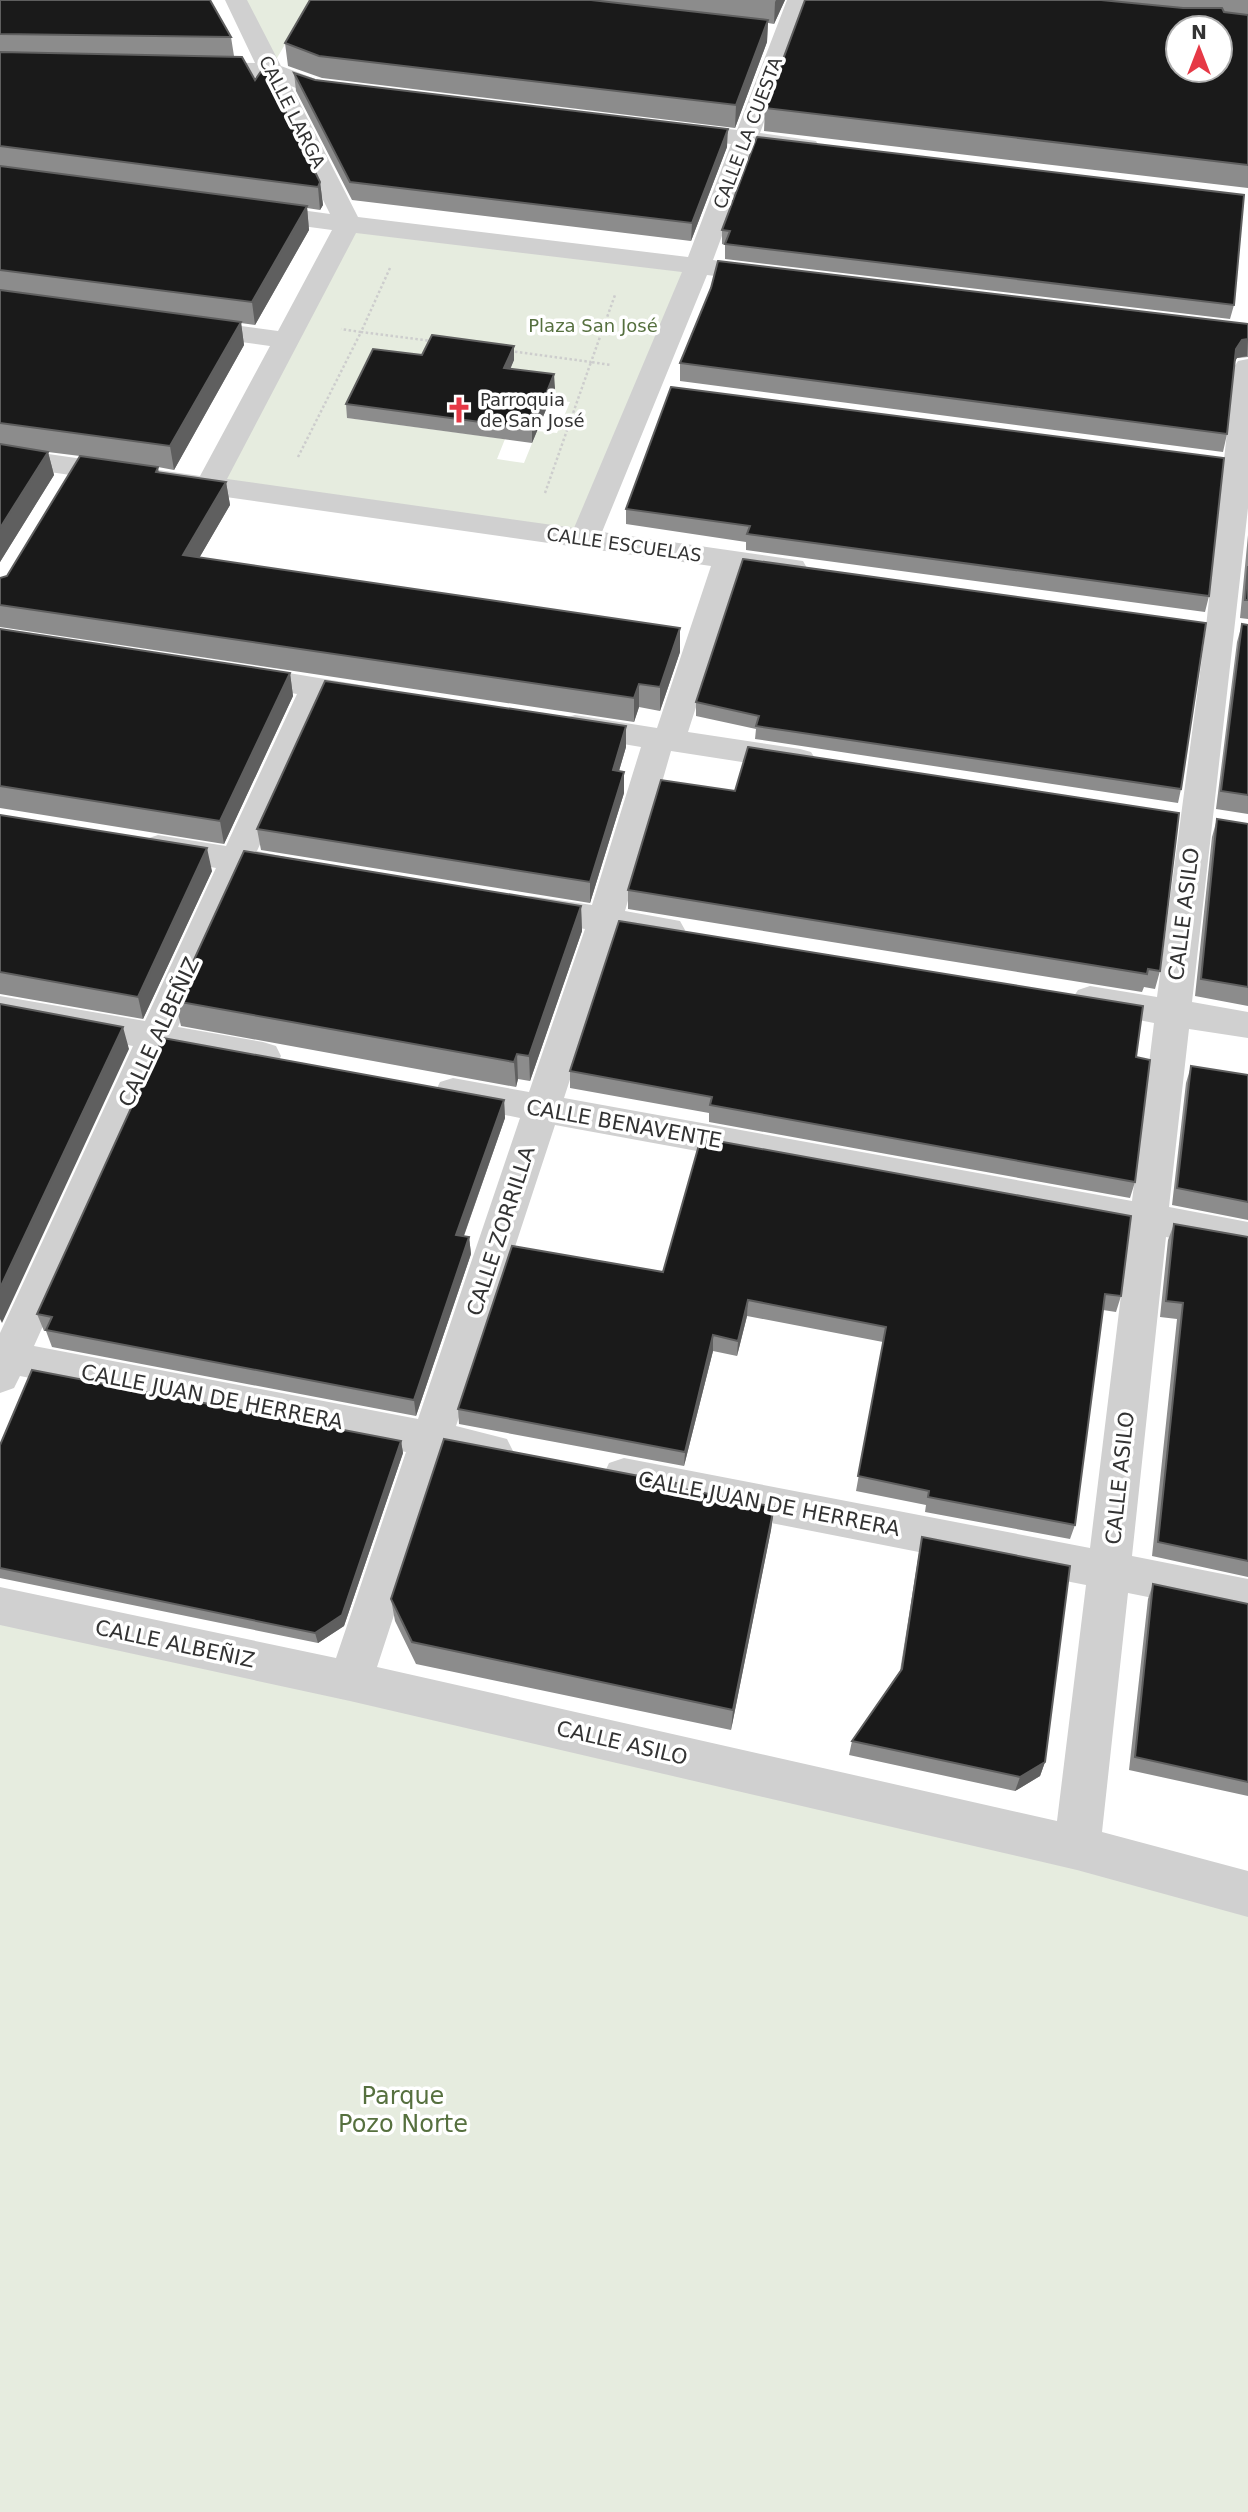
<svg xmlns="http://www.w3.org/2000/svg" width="1248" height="2512" font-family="'DejaVu Sans',sans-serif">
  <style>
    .green { fill: #e6ecdf; fill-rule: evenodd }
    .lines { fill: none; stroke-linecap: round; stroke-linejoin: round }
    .path { stroke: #cdcdcd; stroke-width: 2.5; stroke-dasharray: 2.5 2.5; stroke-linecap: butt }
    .street { fill: #d0d0d0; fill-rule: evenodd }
    .wall { fill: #8c8c8c }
    .shaded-wall { fill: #5f5f5f }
    .building { fill: #1a1a1a; stroke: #5f5f5f; stroke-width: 2; fill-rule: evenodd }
    .labels { text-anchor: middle; stroke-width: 7; stroke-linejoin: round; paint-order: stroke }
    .far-street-label { font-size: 18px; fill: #333; stroke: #fff }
    .far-park-label { font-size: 18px; fill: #56703f; stroke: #fff }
    .far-poi-label { font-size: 18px; fill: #333; stroke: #fff; text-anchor: start }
    .street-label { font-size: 21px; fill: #333; stroke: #fff }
    .near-park-label { font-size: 24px; fill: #56703f; stroke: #fff }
  </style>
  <rect width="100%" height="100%" fill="#fff"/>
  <path class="green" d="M236 0H311L270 70Z
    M348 224 698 266 584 540 209 486ZM514 360 509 372 554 388 550 399 570 402 557 433 537 431 524 463 497 459 505 439 348 418Z
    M0 1602 1248 1910V2512H0Z"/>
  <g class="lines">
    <path class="path" d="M390 268 361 332 432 341
      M510 351 591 362 615 295
      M298 457 361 332 341 329
      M545 493 591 362 611 365"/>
    <path class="street" d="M225 0H247L281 66 321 81 353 86 356 91 353 96C332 101 310 94 291 86L358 217 688 257 731 144 675 137 666 135 663 130 666 125 675 123 737 130 787 0H809L760 133 816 141 819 146 816 151 807 153 755 147 713 260 732 263 736 269 732 275 723 277 707 275 602 532 803 561 807 568 803 575 792 577 740 570 688 732 800 749 811 752 816 760 811 768 800 771 671 751 625 911 680 921 685 930 680 939 668 942 617 934 564 1098 1132 1201 1154 1023 1078 1008 1072 999 1078 990 1090 986 1157 997 1206 627 1234 367 1238 361 1248 359V508L1192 1002 1248 1012V1038L1189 1029 1169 1207 1248 1222V1252L1166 1237 1132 1556 1248 1579V1617L1128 1593 1102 1832 1248 1871V1917L1077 1870 350 1701 0 1625V1587L336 1658 406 1452 20 1376 14 1388 0 1393V1333L133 1046 0 1022V996L145 1021 216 868 146 855 141 847 146 839 158 835 226 846 297 694 229 682 224 675 229 668 240 665 385 689 390 696 385 703 374 706 326 699 257 851 304 861 309 869 304 877 292 881 247 874 178 1027 263 1042 276 1046 281 1056 276 1066 263 1070 166 1052 34 1346 418 1419 520 1118 440 1102 435 1092 440 1082 453 1078 529 1092 585 929 519 917 514 908 519 899 531 896 592 905 641 747 564 734 559 726 564 718 575 715 657 728 711 566 0 465V447L200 476 270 346 189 335 179 333 176 327 179 321 189 319 278 331 332 230 257 220 248 217 244 212 248 207 257 204 330 214 263 77 198 76 190 74 186 69 190 64 198 62 255 63ZM356 233 682 272 574 528 227 479ZM555 1125 1129 1230 1090 1548 624 1458 609 1463 603 1476 609 1489 624 1494 1086 1585 1057 1821 377 1667 445 1459 493 1469 507 1463 513 1451 507 1439 456 1426Z"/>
  </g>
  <path class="wall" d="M0 0 231 37 234 56 255 80 320 182 323 205 320 210 307 208 309 230 255 325 241 323 244 345 174 470 158 467 159 472 226 482 230 505 199 558 680 652 660 711 639 707 634 722 0 627V578L7 576 80 456 48 452 54 475 0 562Z
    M310 0H785L774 24 768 23 767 42 735 128 322 78 288 66 285 43Z
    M805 0H1248V188L764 131 765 108Z
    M294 73 315 80 727 147 691 241 352 200 296 91Z
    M722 230 1234 305 1230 319 725 259V245L722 244Z
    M1248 324V357L1237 358 1234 363 1227 434 1223 452 680 381V363Z
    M514 346V360L510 368 555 388 532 443 347 418 346 404 422 355Z
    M671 387 1209 596 1205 612 746 550V542L626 524V509Z
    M1248 535V619L1240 618Z
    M1242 624 1248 625V814L1216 809 1237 642Z
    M0 629 290 673 293 696 224 844 0 808Z
    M696 702 1181 789 1178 803 755 739 756 729 696 716Z
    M626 726V747L619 771 624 793 590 903 261 850 257 829Z
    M0 815 212 871 143 1019 0 994Z
    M1217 819 1248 824V1006L1195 996 1212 837Z
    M628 890 1160 971 1155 989 1144 987 1142 992 628 909Z
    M581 906 582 931 530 1081 518 1079 516 1087 181 1026 175 1001Z
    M1136 1057 1135 1182 1130 1198 709 1122V1113L570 1088V1071Z
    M1191 1066 1248 1075V1220L1172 1205 1186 1083Z
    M504 1100 505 1118 464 1236 469 1237 471 1254 416 1416 52 1347 46 1331H44L37 1314Z
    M701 1138 1121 1296 1116 1312 1103 1310 1075 1525 1070 1539 925 1512 926 1505 856 1491 883 1342 747 1316 737 1356 713 1351 684 1466 459 1424 458 1409 663 1272Z
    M1174 1224 1248 1237V1577L1152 1556 1177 1319 1160 1317 1168 1240Z
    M401 1441 403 1453 344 1626 318 1643 0 1578V1445Z
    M676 1483 675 1488 774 1507 771 1530 731 1730 416 1664 395 1621 391 1599Z
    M922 1537 1045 1762 1040 1776 1015 1791 849 1755 852 1741 900 1671 919 1553Z
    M1153 1584 1248 1604V1796L1129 1770 1148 1599Z"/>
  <path class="shaded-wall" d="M776 0H785L774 24 775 2Z
    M768 20 767 42 735 128 736 105Z
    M728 129 727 147 691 241 692 223Z
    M320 182 323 205 320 210 318 187Z
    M307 206 309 230 255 325 252 302Z
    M241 322 244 345 174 470 170 446Z
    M1248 339 1247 356 1237 358 1231 367 1236 349 1242 340Z
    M514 346V360L505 382 504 368Z
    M554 374 555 388 532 443V429Z
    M48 452 54 475 0 562V528Z
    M226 482 230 505 187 579 183 555Z
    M680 628V652L660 711V687Z
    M290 673 293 696 224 844 220 821Z
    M639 684V707L634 722V698Z
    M626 726V747L613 791V770Z
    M624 772V793L590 903V882Z
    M207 848 212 871 143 1019 138 997Z
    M581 906 582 931 530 1081 529 1056Z
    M123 1027 129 1049 2 1323 0 1319V1288Z
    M517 1054 518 1079 516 1087 514 1062Z
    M504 1100 505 1118 458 1252 456 1235Z
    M469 1237 471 1254 416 1416 414 1400Z
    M748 1300 747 1316 737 1356 738 1341Z
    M713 1335V1351L684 1466 685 1452Z
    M401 1441 403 1453 344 1626 318 1643 315 1633Z
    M774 1507 771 1530 731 1730 733 1710Z
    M1045 1762 1040 1776 1015 1791 1020 1777Z"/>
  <path class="building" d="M0 0H210L231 37 0 34Z
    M310 0H591L768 20 736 105 319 56 285 43Z
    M805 0H1101L1183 8H1222L1224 12 1248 15V165L765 108ZM1178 28H1220V70H1178Z
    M0 52 242 57 255 80 264 67 320 182 318 187 0 146Z
    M294 73 315 80 728 129 692 223 350 182Z
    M757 137 1244 195 1234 305 725 244 730 231 722 230Z
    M0 166 307 206 252 302 0 270Z
    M718 261 1248 324V339L1242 340 1236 349 1227 434 680 363 711 288Z
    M0 290 241 322 170 446 0 423Z
    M432 335 514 346 504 368 554 374 532 429 346 404 373 349 422 355Z
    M671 387 1224 458 1209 596 747 534 750 526 626 509Z
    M0 444 48 452 0 528Z
    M80 456 158 467 156 472 226 482 183 555 680 628 660 687 639 684 634 698 0 605V578L7 576Z
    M743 559 1206 623 1181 789 756 726 759 716 696 702Z
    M1248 566V600H1245Z
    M1242 624 1248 625V795L1221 791Z
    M0 629 290 673 220 821 0 786Z
    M325 681 626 726 613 770 624 772 590 882 257 829Z
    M748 747 1179 813 1160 971 1148 969 1147 974 628 890 661 780 735 791Z
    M0 815 207 848 138 997 0 972Z
    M1217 819 1248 824V987L1201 979Z
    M244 851 581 906 529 1056 517 1054 514 1062 175 1001Z
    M619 921 1143 1006 1136 1057 1150 1060 1135 1182 710 1105 712 1097 570 1071Z
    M0 1004 123 1027 0 1288Z
    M163 1038 504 1100 456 1235 469 1237 414 1400 46 1330 52 1317 37 1314Z
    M1191 1066 1248 1075V1202L1177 1188Z
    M701 1138 1131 1216 1121 1296 1105 1294 1075 1525 928 1497 929 1491 858 1476 886 1327 748 1300 738 1341 713 1335 685 1452 458 1409 512 1246 663 1272Z
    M1174 1224 1248 1237V1561L1158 1542 1183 1303 1166 1301Z
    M32 1370 401 1441 342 1615 315 1633 0 1568V1445Z
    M444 1439 676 1483 674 1487 774 1507 733 1710 412 1642 391 1599Z
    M922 1537 1070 1566 1045 1762 1020 1777 852 1741 902 1669Z
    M1153 1584 1248 1604V1782L1135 1757Z"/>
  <defs>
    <g id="church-bare" transform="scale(2.1)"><path d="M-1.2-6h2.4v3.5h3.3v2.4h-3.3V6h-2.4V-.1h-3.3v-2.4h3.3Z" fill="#e63946" stroke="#fff" stroke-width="2.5" paint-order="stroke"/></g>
  </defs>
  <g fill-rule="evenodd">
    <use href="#church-bare" x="459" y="410"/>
  </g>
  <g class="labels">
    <g class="far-street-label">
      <text transform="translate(292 112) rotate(63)" y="6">CALLE LARGA</text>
      <text transform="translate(748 133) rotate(-69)" y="6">CALLE LA CUESTA</text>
      <text transform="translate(624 545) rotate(8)" y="6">CALLE ESCUELAS</text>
    </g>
    <g class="far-park-label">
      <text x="593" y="332">Plaza San José</text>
    </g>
    <g class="far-poi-label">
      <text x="480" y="406">Parroquia<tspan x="480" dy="21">de San José</tspan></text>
    </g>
    <g class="street-label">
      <text transform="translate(1184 914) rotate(-83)" y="7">CALLE ASILO</text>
      <text transform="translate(159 1032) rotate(-65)" y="7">CALLE ALBEÑIZ</text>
      <text transform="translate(624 1124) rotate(10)" y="7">CALLE BENAVENTE</text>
      <text transform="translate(501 1231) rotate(-72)" y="7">CALLE ZORRILLA</text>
      <text transform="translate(212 1397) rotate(11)" y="7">CALLE JUAN DE HERRERA</text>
      <text transform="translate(1120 1478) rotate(-84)" y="7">CALLE ASILO</text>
      <text transform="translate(769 1504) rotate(11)" y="7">CALLE JUAN DE HERRERA</text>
      <text transform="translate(175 1644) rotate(12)" y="7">CALLE ALBEÑIZ</text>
      <text transform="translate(622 1743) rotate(13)" y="7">CALLE ASILO</text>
    </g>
    <g class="near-park-label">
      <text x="403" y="2104">Parque<tspan x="403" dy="28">Pozo Norte</tspan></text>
    </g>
  </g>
  <g transform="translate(1199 49)"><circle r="33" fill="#ffffff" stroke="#adadad" stroke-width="2"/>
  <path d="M0-5L12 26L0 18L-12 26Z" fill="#e63946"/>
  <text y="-10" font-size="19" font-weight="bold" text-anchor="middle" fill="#333333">N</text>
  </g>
</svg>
